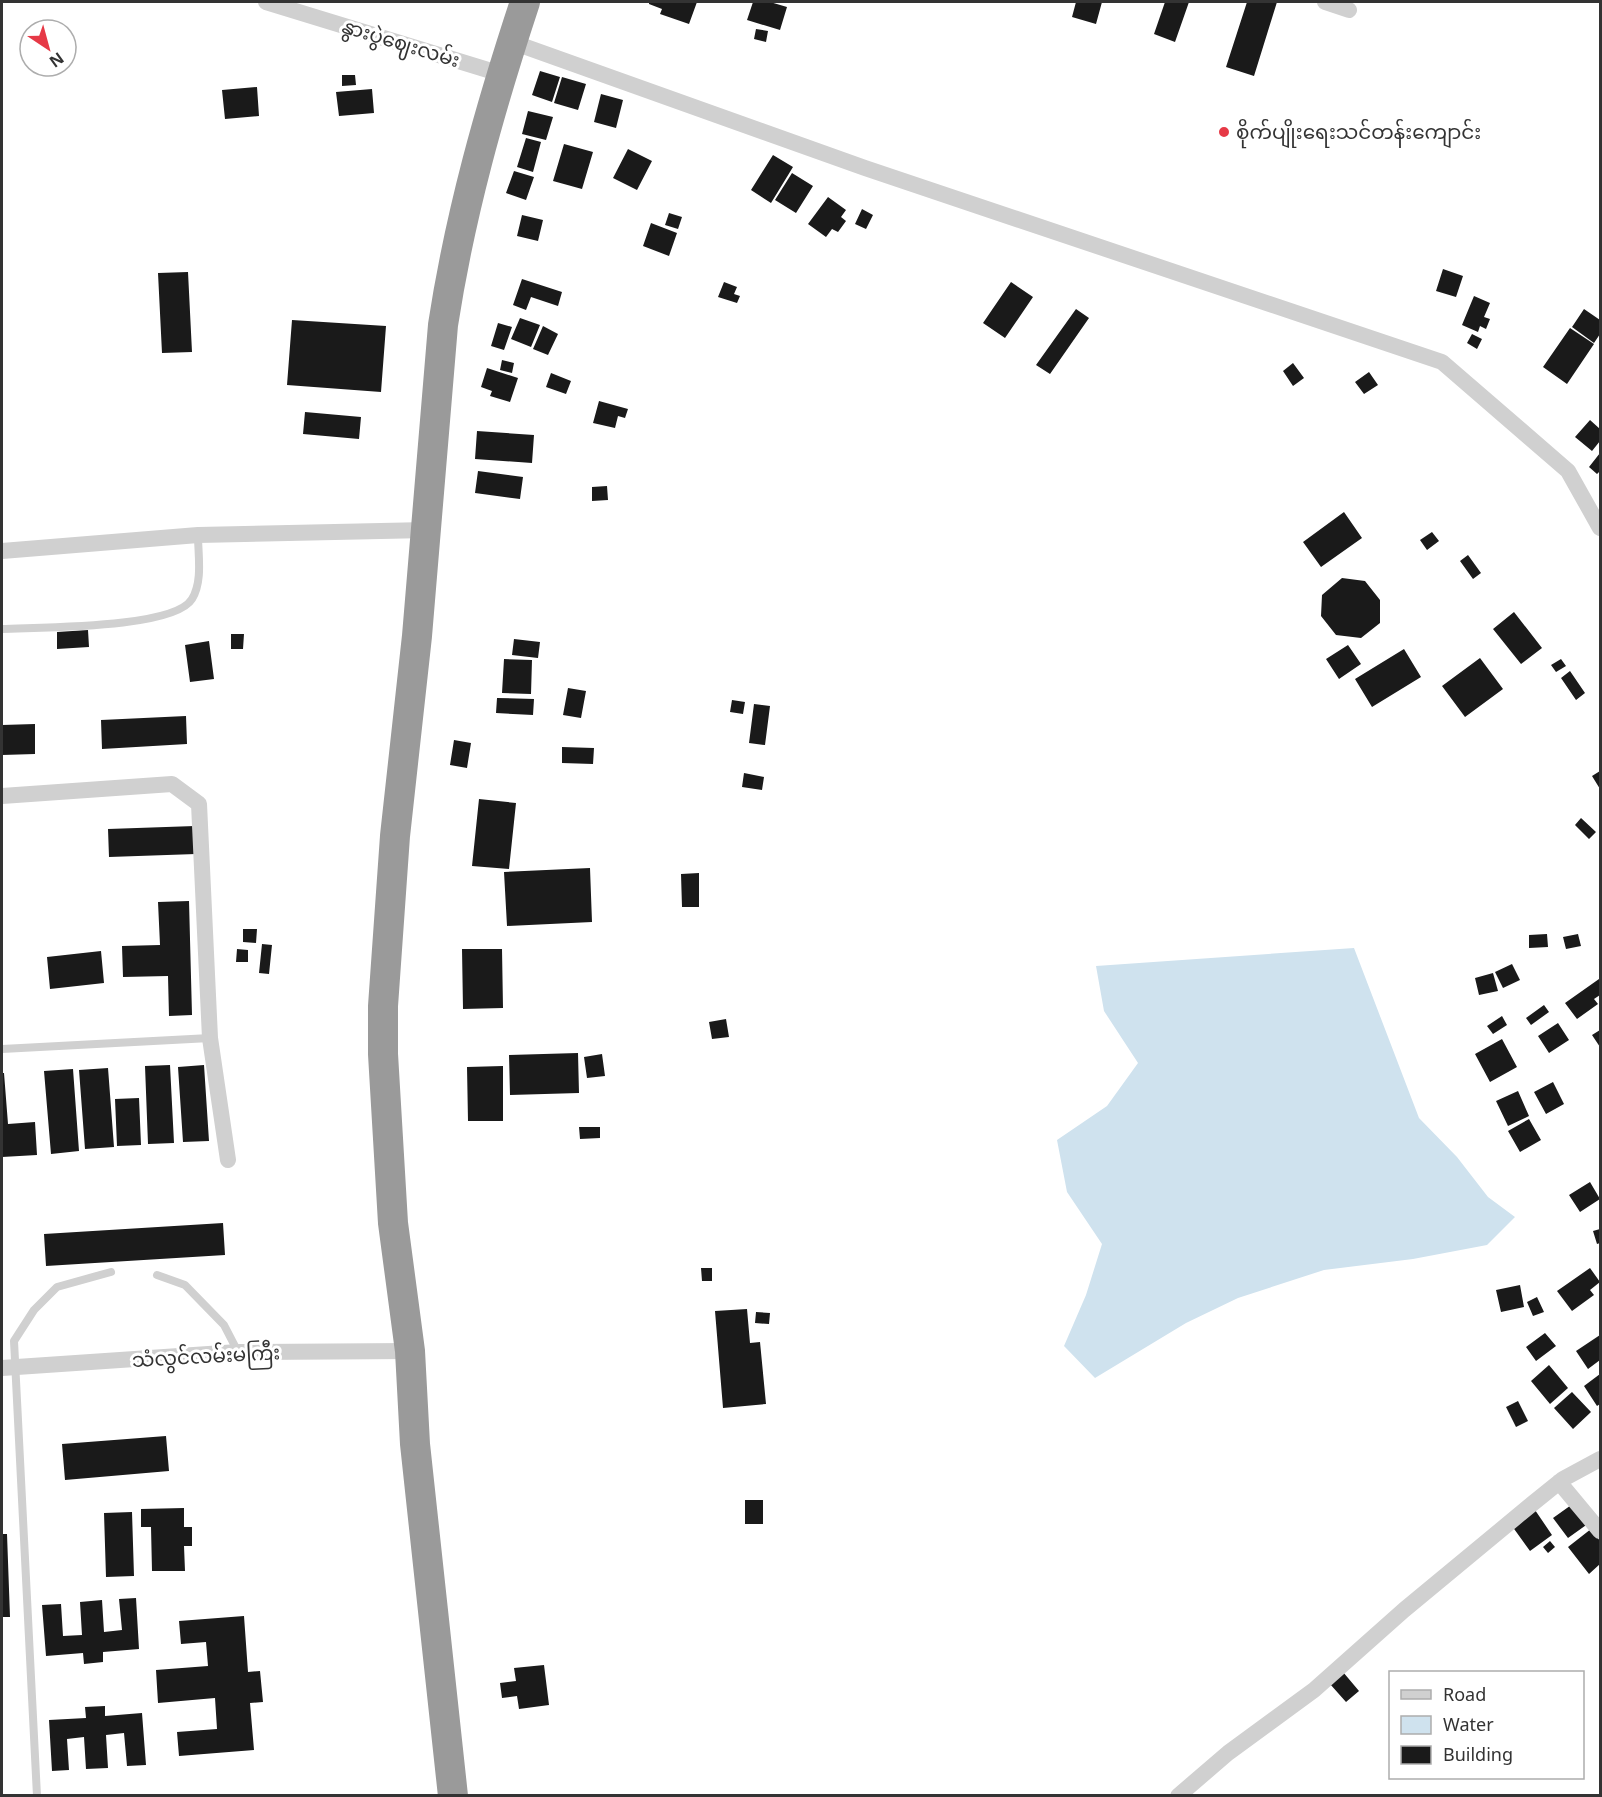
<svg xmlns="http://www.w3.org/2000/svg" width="1602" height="1797" font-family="'Noto Sans','Noto Sans Myanmar',sans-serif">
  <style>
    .water { fill: #cfe2ee }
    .building { fill: #1a1a1a }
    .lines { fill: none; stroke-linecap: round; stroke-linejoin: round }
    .lane { stroke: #d0d0d0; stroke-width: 8 }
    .street { stroke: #d0d0d0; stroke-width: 16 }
    .highway { stroke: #9a9a9a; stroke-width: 30 }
    .poi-dot { fill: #e63946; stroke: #fff; stroke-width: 2 }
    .labels { text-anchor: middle; stroke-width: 6; stroke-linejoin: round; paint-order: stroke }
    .street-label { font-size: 20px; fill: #333; stroke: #fff }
    .poi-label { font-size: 20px; fill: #333; stroke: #fff; text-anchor: start }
  </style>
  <rect width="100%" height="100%" fill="#fff"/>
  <path class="water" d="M1354 948 1419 1118 1457 1157 1488 1197 1515 1217 1487 1245 1413 1259 1324 1270 1238 1298 1186 1323 1095 1378 1064 1346 1086 1295 1102 1244 1067 1192 1057 1140 1107 1106 1138 1063 1104 1011 1096 966Z"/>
  <path class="building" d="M649 2H697L689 24 660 14 662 9 649 4Z
    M753 2H770L787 7 780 30 747 20Z
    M1076 2H1102L1096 24 1072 17Z
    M1165 2H1189L1175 42 1154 34Z
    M1247 2H1277L1254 76 1226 67Z
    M756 29 768 31 766 42 754 39Z
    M540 71 560 77 552 102 532 95Z
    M342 75H355L356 85 342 86Z
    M562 77 586 84 578 110 554 103Z
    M257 87 259 116 225 119 222 90Z
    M372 89 374 113 339 116 336 92Z
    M601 94 623 100 616 128 594 122Z
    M528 111 553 117 546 140 522 134Z
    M526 138 541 142 533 172 517 167Z
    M564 144 593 152 582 189 553 181Z
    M628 149 652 161 637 190 613 178Z
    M773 155 793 167 771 203 751 190Z
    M514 171 534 177 526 200 506 193Z
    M792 173 813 186 796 213 775 200Z
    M828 197 846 210 841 217 846 221 838 232 832 229 826 237 808 224Z
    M862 209 873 215 866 229 855 224Z
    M669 213 682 217 678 229 665 225Z
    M522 215 543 220 538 241 517 236Z
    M651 223 677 233 669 256 643 246Z
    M1443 269 1463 276 1456 297 1436 291Z
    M188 272 192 352 162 353 158 273Z
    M522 279 562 292 558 306 531 297 526 310 513 305Z
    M724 282 737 287 734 294 740 296 737 303 718 297Z
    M1011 282 1033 297 1005 338 983 323Z
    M1474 296 1490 303 1484 317 1490 319 1486 329 1480 326 1478 332 1462 325Z
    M1076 309 1089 318 1050 374 1036 365Z
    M1584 309 1600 320V334L1594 343 1572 327Z
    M520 318 540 325 531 347 511 339Z
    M292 320 386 326 381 392 287 385Z
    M498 323 512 327 504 350 491 346Z
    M543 326 558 334 548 355 533 349Z
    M1570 328 1594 344 1567 384 1543 367Z
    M1472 334 1482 339 1477 349 1467 343Z
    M502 360 514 363 512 373 500 370Z
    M1293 363 1304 378 1293 386 1283 371Z
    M487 368 518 378 510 402 490 396 492 391 481 387Z
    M1369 372 1378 385 1364 394 1355 382Z
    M551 373 571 381 566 394 546 387Z
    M599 401 628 409 625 418 618 416 615 428 593 423Z
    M305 412 361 417 359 439 303 434Z
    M1590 420 1600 429V441L1592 451 1575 437Z
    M477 431 534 435 532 463 475 459Z
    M1600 453V471L1597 474 1589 467Z
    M478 471 523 477 520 499 475 493Z
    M607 486 608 500 592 501V487Z
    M1344 512 1362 538 1321 567 1303 542Z
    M1432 532 1439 541 1427 550 1420 540Z
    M1468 555 1481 573 1473 579 1460 561Z
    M1342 578 1365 581 1380 600V623L1361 638 1336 635 1321 616 1322 595Z
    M1514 612 1542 648 1521 664 1493 629Z
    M88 630 89 647 57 649V632Z
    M231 634H244L243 649H231Z
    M514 639 540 642 538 658 512 655Z
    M209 641 214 679 190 682 185 645Z
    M1348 645 1361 664 1339 679 1326 659Z
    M1404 649 1421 677 1372 707 1355 679Z
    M1480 658 1503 689 1465 717 1442 686Z
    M504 659 532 660 531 694 502 693Z
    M1561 659 1566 666 1556 672 1551 665Z
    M1570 671 1585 693 1576 700 1561 678Z
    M568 688 586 691 581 718 563 715Z
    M497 698 534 699 533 715 496 713Z
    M732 700 745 702 743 714 730 712Z
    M754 704 770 706 765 745 749 743Z
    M186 716 187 744 102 749 101 720Z
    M35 724V754L2 755V725Z
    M454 740 471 743 467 768 450 765Z
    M562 747 594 748 593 764 562 763Z
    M1600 771V789L1592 776Z
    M744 773 764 777 762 790 742 787Z
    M479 799 516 803 509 869 472 866Z
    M1581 818 1596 832 1589 839 1575 825Z
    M195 826 196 854 109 857 108 829Z
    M590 868 592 922 507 926 504 872Z
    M699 873V907H682L681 874Z
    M189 901 192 1015 169 1016 168 976 123 977 122 946 160 945 158 902Z
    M243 929H257L256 943 243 942Z
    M1547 934 1548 947 1529 948V935Z
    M1578 934 1581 946 1566 949 1563 937Z
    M262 944 272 945 269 974 259 973Z
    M237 949 248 950V962H236Z
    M462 949H502L503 1008 463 1009Z
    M101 951 104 983 50 989 47 957Z
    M1512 964 1520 980 1503 988 1495 972Z
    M1493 973 1498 991 1479 995 1475 978Z
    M1599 979 1600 995 1594 999 1598 1004 1577 1019 1565 1003Z
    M1544 1005 1549 1012 1531 1025 1526 1018Z
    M1502 1016 1507 1025 1493 1034 1487 1026Z
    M726 1019 729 1037 712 1039 709 1022Z
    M1558 1023 1569 1040 1549 1053 1538 1036Z
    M1600 1030V1047L1592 1035Z
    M1502 1039 1517 1067 1490 1082 1475 1054Z
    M578 1053 579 1093 510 1095 509 1055Z
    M602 1054 605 1076 587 1078 584 1057Z
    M170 1065 174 1143 148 1144 145 1066Z
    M204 1065 209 1141 183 1142 178 1067Z
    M503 1066V1121H468L467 1067Z
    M108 1068 114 1147 85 1149 79 1070Z
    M73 1069 79 1151 51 1154 44 1071Z
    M2 1073H4L8 1124 35 1122 37 1155 2 1157Z
    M1553 1082 1564 1104 1546 1114 1534 1092Z
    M1518 1091 1529 1116 1508 1126 1496 1101Z
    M139 1098 141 1145 117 1146 115 1099Z
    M1529 1119 1541 1140 1520 1152 1508 1131Z
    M579 1127H600V1138L580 1139Z
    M1590 1182 1600 1199 1580 1212 1569 1195Z
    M223 1223 225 1255 46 1266 44 1234Z
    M1600 1229V1243L1597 1244 1593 1231Z
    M701 1268H712V1281H702Z
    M1590 1268 1600 1282 1590 1290 1594 1295 1572 1311 1557 1291Z
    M1520 1285 1524 1307 1501 1312 1496 1290Z
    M1537 1297 1544 1312 1533 1316 1527 1302Z
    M747 1309 750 1343 760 1342 766 1404 723 1408 715 1311Z
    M756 1312 770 1313 769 1324 755 1323Z
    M1545 1333 1556 1346 1536 1361 1526 1347Z
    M1600 1335V1360L1588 1369 1576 1351Z
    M1549 1365 1568 1388 1550 1404 1531 1381Z
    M1600 1374V1404L1597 1406 1584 1386Z
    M1572 1392 1591 1412 1573 1429 1554 1408Z
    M1518 1401 1528 1421 1516 1427 1506 1407Z
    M166 1436 169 1471 65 1480 62 1444Z
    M745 1500H763V1524H745Z
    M1574 1503 1589 1523 1568 1538 1553 1518Z
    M184 1508V1527H192V1546H184L185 1571H152L151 1527H141V1509Z
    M1535 1510 1552 1535 1530 1551 1512 1526Z
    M132 1512 134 1576 106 1577 104 1513Z
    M1591 1529 1600 1541V1564L1589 1574 1568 1547Z
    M2 1534H7L10 1617H2Z
    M1550 1541 1555 1547 1548 1553 1543 1547Z
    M136 1598 139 1649 103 1652V1662L84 1664 83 1653 46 1656 42 1605 61 1604 63 1636 82 1635 80 1602 102 1600 104 1632 122 1630 119 1599Z
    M244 1616 248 1672 260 1671 263 1702 250 1703 254 1750 179 1756 177 1732 217 1729 215 1698 158 1703 156 1670 208 1666 206 1642 181 1644 179 1621Z
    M544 1665 549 1705 519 1709 517 1696 502 1698 500 1683 516 1681 514 1668Z
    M1343 1672 1359 1691 1346 1702 1330 1684Z
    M105 1706V1716L142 1713 146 1765 127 1766 124 1733 106 1735 108 1768 86 1769 84 1737 67 1739 69 1770 52 1771 49 1720 86 1718 85 1707Z"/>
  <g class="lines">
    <path class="lane" d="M2 629C38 627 174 629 192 599 203 581 198 555 198 535
      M2 1049 210 1038
      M157 1275 185 1285 224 1325 238 1352
      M37 1796 14 1341 34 1310 57 1287 111 1272"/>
    <path class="street" d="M266 2 501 74
      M1325 2 1349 10
      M512 42 865 168 1442 362 1568 471 1600 528
      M2 551 198 535 427 530
      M2 796 172 784 199 804 210 1038 228 1160
      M2 1368 238 1352 410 1351
      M1559 1482 1600 1531
      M1178 1796 1228 1753 1314 1690 1404 1610 1532 1504 1563 1479 1600 1459"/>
    <path class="highway" d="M453 1796 415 1444 410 1351 393 1223 383 1054V1006L395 836 417 636 443 325C460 214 490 108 525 2"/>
  </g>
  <circle class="poi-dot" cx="1224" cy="132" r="6"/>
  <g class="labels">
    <g class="street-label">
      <text transform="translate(401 43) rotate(17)" y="7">နွားပွဲဈေးလမ်း</text>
      <text transform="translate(206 1356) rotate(-3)" y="7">သံလွင်လမ်းမကြီး</text>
    </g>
    <g class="poi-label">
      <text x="1236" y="139">စိုက်ပျိုးရေးသင်တန်းကျောင်း</text>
    </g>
  </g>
  <rect width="1602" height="1797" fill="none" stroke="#333333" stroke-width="6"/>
  <rect x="1389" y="1671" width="195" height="108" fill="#ffffff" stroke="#adadad" stroke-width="1.5"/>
  <rect x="1401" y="1690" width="30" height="9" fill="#d0d0d0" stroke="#adadad" stroke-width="1.5"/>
  <text x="1443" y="1701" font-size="18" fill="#333333">Road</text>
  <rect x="1401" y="1716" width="30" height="18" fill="#cfe2ee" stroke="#adadad" stroke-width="1.5"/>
  <text x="1443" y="1731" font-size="18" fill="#333333">Water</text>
  <rect x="1401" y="1746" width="30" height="18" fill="#1a1a1a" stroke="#adadad" stroke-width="1.5"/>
  <text x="1443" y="1761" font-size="18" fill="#333333">Building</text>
  <g transform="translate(48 48) rotate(144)"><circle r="28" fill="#ffffff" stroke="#adadad" stroke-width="1.5"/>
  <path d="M0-4.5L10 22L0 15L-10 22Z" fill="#e63946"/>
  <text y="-9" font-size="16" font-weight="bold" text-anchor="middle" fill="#333333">N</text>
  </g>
</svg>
